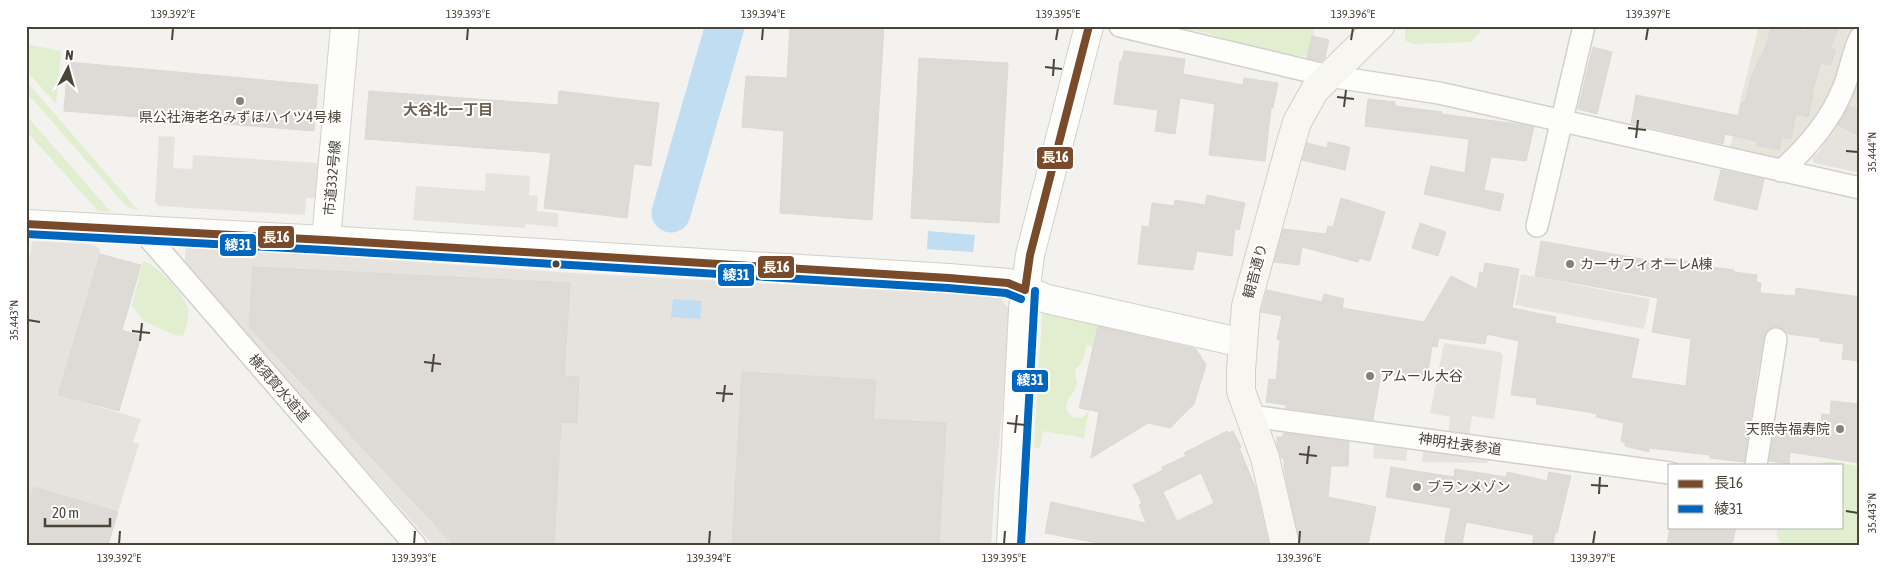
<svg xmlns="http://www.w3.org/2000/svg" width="1886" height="571" font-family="'Asap Condensed','Noto Sans JP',sans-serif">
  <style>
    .residential { fill: #e7e4dc }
    .industrial { fill: #e6e2de }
    .green { fill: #e1eecf }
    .parking { fill: #e6e3df }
    .water { fill: #c0ddf1 }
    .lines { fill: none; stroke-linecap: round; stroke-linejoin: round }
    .river { stroke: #c0ddf1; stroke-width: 39 }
    .building { fill: #dedbd6; stroke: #dcd9d4; fill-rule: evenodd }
    .minor-casing { stroke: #d2d0cb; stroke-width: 24 }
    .tertiary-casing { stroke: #d2d0cb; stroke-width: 30 }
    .secondary-casing { stroke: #d3cfc5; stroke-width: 30 }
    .minor { stroke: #fdfdfc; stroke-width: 21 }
    .tertiary { stroke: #fdfdfc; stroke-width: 28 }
    .secondary { stroke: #f7f6f1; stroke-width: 28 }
    .bus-1-casing { stroke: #fff; stroke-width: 11 }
    .bus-2-casing { stroke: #fff; stroke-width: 11 }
    .bus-1 { stroke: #7a4b2a; stroke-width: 8 }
    .bus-2 { stroke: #0065bd; stroke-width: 8 }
    .ticks { fill: none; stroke: #4b4439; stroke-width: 2 }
    .poi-dot { fill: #868178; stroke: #fff; stroke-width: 2 }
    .bus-dot { fill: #4b4439; stroke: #fff; stroke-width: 2 }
    .labels { text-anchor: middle; stroke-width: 4; stroke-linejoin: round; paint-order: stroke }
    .poi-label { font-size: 14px; fill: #4b4439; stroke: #fff; text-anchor: start }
    .street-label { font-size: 14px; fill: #4b4439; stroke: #fff }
    .neighbourhood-label { font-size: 15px; font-weight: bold; fill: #6e6250; stroke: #fff }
    .line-badge { stroke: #fff; stroke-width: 2 }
    .badge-label { font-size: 14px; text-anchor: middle; font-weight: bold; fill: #fff }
    .neatline { fill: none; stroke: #4b4439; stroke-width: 2 }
    .ticks-label { font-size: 12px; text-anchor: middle; fill: #4b4439 }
  </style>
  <rect width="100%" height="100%" fill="#f4f2ee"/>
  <path class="residential" d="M1759 26H1856L1831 94 1816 121 1793 149 1775 159 1730 149 1739 106Z
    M1860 64V142L1826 131Z"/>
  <path class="industrial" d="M186 246 573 273 999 296 1012 313 995 484 991 545H433L184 265Z"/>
  <path class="green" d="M1163 26H1313L1314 33 1308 55C1273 62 1232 38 1198 31 1187 29 1174 31 1163 26Z
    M1405 26H1481L1480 32 1471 42 1412 44 1405 40Z
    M26 44 61 51 56 104 26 70Z
    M26 81 139 211 127 207 26 92Z
    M26 115 111 212 98 211 26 131Z
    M143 261C154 262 183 294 187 305 191 314 186 327 183 336L174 335 144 321 132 306Z
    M1047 312 1098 325 1093 347 1087 345C1084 350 1085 359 1081 363 1079 367 1074 368 1075 373 1075 377 1078 379 1077 384 1074 398 1056 404 1074 418L1083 417 1089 410 1084 438 1043 431 1040 448H1034L1042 315Z
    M1829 461 1857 466 1860 469V545H1781L1777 535V527H1842V465H1814Z"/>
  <path class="parking" d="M1831 132 1860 142V173L1814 163 1812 158 1819 152Z
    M159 136 175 137 173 168 192 169 193 155 318 163 316 198H306L305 215 158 206 155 201Z
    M486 173 530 176 529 195 538 196 537 211 558 213V227L525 224V228L413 220 416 186 485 191Z
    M32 241 91 244 99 248 100 254 58 395 141 419 133 442 139 444 118 512 34 487 29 505H26V285Z
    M1521 274 1650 299 1644 329 1515 305Z
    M1444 343 1495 351 1500 352 1503 356 1494 419 1472 416 1469 438 1448 435 1450 417 1430 413Z
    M1375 439 1408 443 1406 461 1373 458Z
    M1424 445 1488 455 1487 463 1422 462Z"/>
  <path class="water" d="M928 231 975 235 973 252 927 249Z
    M673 299 702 301 700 319 671 317Z"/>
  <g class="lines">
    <path class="river" d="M671 213 725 26"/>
  </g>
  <path class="building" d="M790 26H884L872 220 780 213 784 131 742 127 746 76 787 78Z
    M1771 26H1781L1806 32 1807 26H1839L1830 48 1836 50 1830 65 1821 62 1812 93 1813 96 1808 117 1796 114 1791 139 1782 137 1779 150 1756 145 1757 141 1725 134 1723 144 1631 123 1636 95 1739 116 1742 102 1745 103 1751 77 1767 44Z
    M1312 36 1329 40 1325 58 1322 61 1307 58Z
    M1593 47 1612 52 1597 114 1578 109Z
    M1124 51 1185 59 1183 74 1243 85 1244 78 1278 83 1273 108H1271L1265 161 1209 155 1215 104 1180 98 1175 134 1155 131 1158 110 1114 104 1120 61H1122Z
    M919 58 1008 63 999 223 911 218Z
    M68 62 318 85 314 131 64 111Z
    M369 91 558 105 559 91 659 103 651 166 634 164 627 218 544 208 551 153 365 139Z
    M1368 99 1395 102V106L1442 112 1441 114 1518 124 1534 127 1526 161 1491 157 1484 190 1504 194 1500 211 1424 194 1431 166 1465 173 1469 139 1365 126Z
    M1849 106 1860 110V136L1838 125Z
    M1328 142 1350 147 1345 170 1302 160 1307 143 1327 148Z
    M1721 170 1764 179 1757 210 1714 200Z
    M1207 195 1245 203 1239 230 1235 229 1232 256 1197 251 1193 270 1138 264 1142 226 1149 227 1152 203 1174 206 1175 200 1205 205Z
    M1341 198 1385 212 1370 261 1359 258 1358 262 1302 247 1299 265 1274 262 1283 229 1326 234 1328 226 1333 227Z
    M1420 223 1446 232 1438 256 1412 248Z
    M1541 241 1664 263 1665 258 1711 265V267L1734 270V272L1757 275 1756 282 1761 283 1760 293 1795 296 1796 288 1860 297V361L1842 359 1844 344 1820 341V338L1788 334 1784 330 1778 327H1772L1767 331 1764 337 1757 375 1744 462 1710 458V455L1649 448V452L1625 446V443L1621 441 1624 423 1596 417 1597 414 1588 412 1536 404 1537 398 1511 395 1519 341 1487 334 1485 344 1439 338 1437 347 1432 346 1427 380 1381 373 1373 420 1286 408V405L1266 402 1269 379 1276 380 1280 340 1277 339 1282 316 1261 312 1267 290 1322 302 1324 294 1344 299 1342 308 1424 322 1451 276 1477 289 1480 272 1483 273 1485 263 1519 269 1512 308 1556 317 1555 323 1639 339 1631 378 1686 386 1691 339 1652 332 1658 298 1535 276Z
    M100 254 141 265 122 330 141 336 119 411 58 395Z
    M253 267 570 283 564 376 579 377 577 423 561 422 554 545H454L249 327Z
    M1098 326 1196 349 1206 365 1194 404 1170 428 1148 423 1091 458 1099 412 1079 408Z
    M742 372 876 380 873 419 946 423 939 545H732Z
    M1831 401 1860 404V463L1790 452 1789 464 1769 461 1775 426 1819 432 1822 414 1830 415Z
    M1227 431 1228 433 1233 431 1241 447 1239 448 1256 489 1269 545H1108L1045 533 1051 502 1146 523 1139 505 1142 503 1133 485 1163 470 1162 467 1186 456 1184 453ZM1201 473 1214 503 1177 521 1163 492Z
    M1283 433 1349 442 1348 466H1331L1328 497 1376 507 1368 545H1300L1284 470V458H1281L1277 445V437H1283Z
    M1391 467 1454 477 1455 469 1506 477 1507 472 1547 481 1549 472 1571 476 1557 533 1555 532 1553 545H1532L1534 535 1466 522 1462 545H1444L1451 508 1386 497Z
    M34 487 118 512 108 545H26V513Z
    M1670 527H1736L1732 545H1667Z"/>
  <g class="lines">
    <g class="minor-casing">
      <path id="minor" d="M1120 26 1329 76 1439 93 1860 188
        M1781 171C1807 148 1830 121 1843 89 1850 73 1852 54 1860 38
        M1537 226 1584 26
        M143 231 415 545
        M1251 416 1670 473
        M1756 465 1776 339"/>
    </g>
    <g class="tertiary-casing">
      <path id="tertiary" d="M26 224 326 240 949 278 1008 283 1047 299 1243 343
        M326 240 345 26
        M1011 545 1023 310 1030 255 1089 26"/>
    </g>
    <g class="secondary-casing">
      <path id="secondary" d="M1285 545 1265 458 1241 391V370L1246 306 1290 146 1297 122 1315 90 1380 26"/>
    </g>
    <use href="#minor" class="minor"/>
    <use href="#tertiary" class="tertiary"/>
    <use href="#secondary" class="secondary"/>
    <g class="bus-1-casing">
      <path id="bus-1" d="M26 224 326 240 949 278 1008 283 1025 290
        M1025 290 1030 255 1089 26"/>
    </g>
    <g class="bus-2-casing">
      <path id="bus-2" d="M26 234 325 250 948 288 1006 293 1021 299
        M1021 545 1035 291"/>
    </g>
    <use href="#bus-1" class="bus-1"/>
    <use href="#bus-2" class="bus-2"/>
  </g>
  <path class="ticks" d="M172 40 173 28M467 40 468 28M762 40 763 28M1056 40 1058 28M1351 40 1353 28M1646 40 1648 28M1045 67 1062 69M1053 76 1054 59M1337 97 1354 99M1344 107 1346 90M1628 128 1646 130M1636 138 1638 120M1846 151 1858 152M28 320 40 322M132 331 150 333M140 341 142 323M424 362 441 364M432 372 434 354M716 393 733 394M723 402 725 385M1007 423 1025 425M1015 433 1017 415M1299 454 1317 456M1307 464 1309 446M1591 485 1608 486M1599 494 1600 477M1846 511 1858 513M119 544 120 531M414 544 415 531M709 544 710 531M1004 544 1005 531M1299 544 1300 531M1593 544 1595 531"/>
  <g class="poi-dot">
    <circle cx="240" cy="101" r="5"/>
    <circle cx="1570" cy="264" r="5"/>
    <circle cx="1370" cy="376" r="5"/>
    <circle cx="1840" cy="429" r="5"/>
    <circle cx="1417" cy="487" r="5"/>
  </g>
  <circle class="bus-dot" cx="556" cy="264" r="4.5"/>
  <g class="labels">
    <g class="poi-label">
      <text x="240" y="122" text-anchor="middle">県公社海老名みずほハイツ4号棟</text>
      <text x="1580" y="269">カーサフィオーレA棟</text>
      <text x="1380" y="381">アムール大谷</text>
      <text x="1830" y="434" text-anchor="end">天照寺福寿院</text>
      <text x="1427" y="492">ブランメゾン</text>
    </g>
    <g class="street-label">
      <text transform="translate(332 178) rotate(-85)" y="5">市道332号線</text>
      <text transform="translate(1255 271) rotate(-75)" y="5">観音通り</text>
      <text transform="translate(279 388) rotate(49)" y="5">横須賀水道道</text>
      <text transform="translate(1460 444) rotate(8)" y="5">神明社表参道</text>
    </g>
    <g class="neighbourhood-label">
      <text x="448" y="115">大谷北一丁目</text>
    </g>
  </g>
  <g class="line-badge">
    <rect x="1036" y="146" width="38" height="24" rx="5" fill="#7a4b2a"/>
    <rect x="257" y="225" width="38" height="24" rx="5" fill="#7a4b2a"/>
    <rect x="219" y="233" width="38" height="24" rx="5" fill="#0065bd"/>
    <rect x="757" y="255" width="38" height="24" rx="5" fill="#7a4b2a"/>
    <rect x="717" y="263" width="38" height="24" rx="5" fill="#0065bd"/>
    <rect x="1011" y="369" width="38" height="24" rx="5" fill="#0065bd"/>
  </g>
  <g class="badge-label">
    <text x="1055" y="162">長16</text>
    <text x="276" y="242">長16</text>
    <text x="238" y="250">綾31</text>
    <text x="776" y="272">長16</text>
    <text x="736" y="280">綾31</text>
    <text x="1030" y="385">綾31</text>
  </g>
  <rect width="1886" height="571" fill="none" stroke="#ffffff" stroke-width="55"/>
  <rect x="1668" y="464" width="175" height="65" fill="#ffffff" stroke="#b7b4b0"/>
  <rect x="1678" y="480" width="25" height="8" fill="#7a4b2a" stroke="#b7b4b0"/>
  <text x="1714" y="488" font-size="15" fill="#4b4439">長16</text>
  <rect x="1678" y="505" width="25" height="8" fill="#0065bd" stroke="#b7b4b0"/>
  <text x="1714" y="514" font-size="15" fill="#4b4439">綾31</text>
  <g transform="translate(68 68) rotate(6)" stroke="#ffffff" stroke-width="4" paint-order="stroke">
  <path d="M0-4L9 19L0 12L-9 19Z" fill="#4b4439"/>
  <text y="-8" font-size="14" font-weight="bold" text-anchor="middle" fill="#4b4439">N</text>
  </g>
  <path d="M45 518v8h65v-8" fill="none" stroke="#4b4439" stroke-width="2.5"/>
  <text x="52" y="518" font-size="15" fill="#4b4439" stroke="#ffffff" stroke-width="4" paint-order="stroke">20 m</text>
  <rect x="28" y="28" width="1830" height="516" class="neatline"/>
  <g class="ticks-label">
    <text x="173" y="18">139.392°E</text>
    <text x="468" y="18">139.393°E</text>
    <text x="763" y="18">139.394°E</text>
    <text x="1058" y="18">139.395°E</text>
    <text x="1353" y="18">139.396°E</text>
    <text x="1648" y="18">139.397°E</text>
    <text transform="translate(1872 152) rotate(-90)" y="4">35.444°N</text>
    <text transform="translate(14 320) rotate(-90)" y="4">35.443°N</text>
    <text transform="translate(1872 513) rotate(-90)" y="4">35.443°N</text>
    <text x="119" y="562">139.392°E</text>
    <text x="414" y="562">139.393°E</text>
    <text x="709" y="562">139.394°E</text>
    <text x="1004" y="562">139.395°E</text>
    <text x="1299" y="562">139.396°E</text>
    <text x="1593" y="562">139.397°E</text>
  </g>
</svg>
